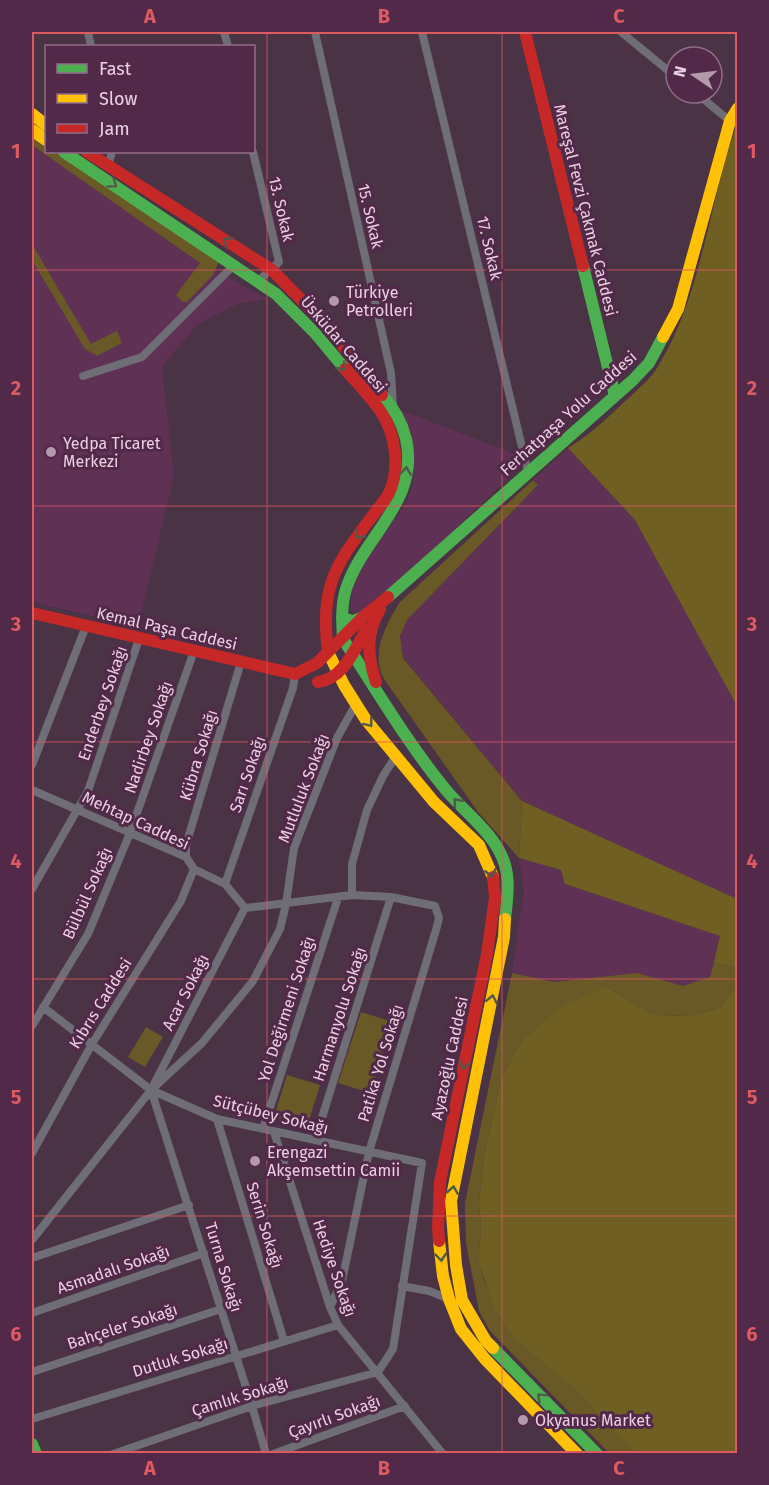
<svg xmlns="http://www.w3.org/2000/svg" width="769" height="1485" font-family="'Fira Sans',sans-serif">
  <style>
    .built { fill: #5f3154 }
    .green { fill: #695926 }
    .forest { fill: #705f22 }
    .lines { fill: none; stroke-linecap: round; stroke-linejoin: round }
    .street { stroke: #6f6d76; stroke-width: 8 }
    .fast { stroke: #4caf50; stroke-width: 12 }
    .slow { stroke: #ffc107; stroke-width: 12 }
    .jam { stroke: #c62828; stroke-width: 12 }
    .oneway { stroke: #51584c }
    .grid { fill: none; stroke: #dc5a60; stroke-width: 1.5; stroke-opacity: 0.55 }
    .poi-dot { fill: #b299ab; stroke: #53294a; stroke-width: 2 }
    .labels { text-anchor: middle; stroke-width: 6; stroke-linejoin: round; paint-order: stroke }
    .street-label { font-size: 16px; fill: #ebd0e3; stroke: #53294a }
    .poi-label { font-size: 16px; fill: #ebd0e3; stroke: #53294a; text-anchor: start }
    .neatline { fill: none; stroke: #dc5a60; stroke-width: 2 }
    .grid-label { font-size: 20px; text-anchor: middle; font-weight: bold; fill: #dc5a60 }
  </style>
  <rect width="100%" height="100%" fill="#493344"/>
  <path class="built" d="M32 139 46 152 206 265 267 299 237 304 197 325 162 367 174 475 138 627 32 602Z
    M398 409 528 459 374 607 355 615 350 609 352 589 363 565 406 503 414 480V455L410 429Z
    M568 448 635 520 737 706V899L522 801 403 657 400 636 407 620 538 485 533 480Z
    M519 858 561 870 565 884 720 936 710 977 683 986 637 973 554 982 512 973 524 891Z"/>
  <path class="green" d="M32 136 46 146V152H55L219 261 213 275 187 302H183L176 295 200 263 32 145Z
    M32 244 91 344 117 331 122 343 97 356 85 349 32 260Z
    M533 480 538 485 407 620 400 636 403 658 522 801 519 858 478 812 384 679C370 654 386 625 399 603Z
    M714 962 737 968V985L721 1007 691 1016 654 1015 607 987 521 1042 501 1079 484 1156 479 1202 481 1228 478 1261 486 1285 635 1453H609L490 1331 479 1311 466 1243 465 1203 512 973 554 982 637 973 683 986 710 977Z
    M361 1012 393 1022 370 1093 338 1083Z
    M146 1027 163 1037 145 1067 128 1057Z
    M287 1075 320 1085 307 1127 274 1117Z"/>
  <path class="forest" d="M737 124V706L635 520 568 448C593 433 611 414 632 395 640 387 651 378 657 368 703 294 708 204 737 124Z
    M522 801 737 899V968L714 962 720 936 565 884 561 870 519 858Z
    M737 985V1453H635L578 1391 512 1336 495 1308 478 1261 481 1228 479 1202 484 1156 501 1079 521 1042 561 1007 607 987 654 1015 691 1016 721 1007Z"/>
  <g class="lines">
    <path class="street" d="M88 32 91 46
      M224 32 228 46
      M315 32 391 373 393 407
      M422 32 528 472
      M621 32 676 77
      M696 93 730 121
      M253 152 279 262 257 282
      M108 166 112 152
      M83 376 142 357 233 266
      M32 765 86 626
      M32 790 186 857 194 869 225 884 245 908 352 895 391 897 435 906 439 918 436 930 369 1152 342 1281 330 1307
      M186 857V845L241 662
      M225 884 293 688 295 674
      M32 889 88 791 139 639
      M352 895V864L367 810 383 776 396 756
      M43 1007 151 1090 217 1119 422 1163 393 1349 378 1372 252 1406 113 1454
      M32 1026 88 934 130 833 194 651
      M154 1084 245 908
      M151 1090 252 1406 266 1454
      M217 1119 284 1341
      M263 1129 338 898
      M274 1132 330 1307 338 1325 443 1454
      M315 1140 391 897
      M32 1153 92 1044 181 901 194 869
      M32 1240 151 1090 202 1043 253 981 280 929 286 904 294 848 337 738 356 704
      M32 1258 189 1205
      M402 1286 429 1291 449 1299
      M32 1313 204 1253
      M32 1372 221 1309
      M32 1419 338 1325
      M273 1454 405 1406"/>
    <path class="fast" d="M64 152 276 294 315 333 345 369
      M583 266 615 396
      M388 597 633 380 649 363 663 337
      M342 618 353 621 362 618
      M343 639C342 622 341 605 346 589 363 536 420 502 406 439 402 422 394 408 382 395
      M343 639C376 689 408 744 446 790 466 814 496 834 505 865 510 882 507 901 505 919
      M493 1348 597 1454
      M32 1444 36 1454"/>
    <path class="slow" d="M32 114 46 125
      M32 130 46 140
      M663 337 678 309 730 121 738 108
      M328 652 344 685 366 720 434 802 479 845 493 877
      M439 1241 443 1276 449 1299 461 1329 485 1359 577 1454
      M493 1348 486 1341 462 1300 456 1265 451 1201 504 937 505 919"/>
    <path class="jam" d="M525 32 583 266
      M87 152 272 270 334 333 363 374 382 395
      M32 613 295 674
      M328 652C325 629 324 606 331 584 339 558 358 535 374 514 378 508 384 502 388 495 401 470 396 435 381 412 371 397 357 383 345 369
      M295 674 317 663 362 618 388 597
      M318 682C344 679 354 649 367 629
      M376 682C367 655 366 634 380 609
      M439 1241 438 1227 440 1182 487 954 495 898 493 877"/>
  </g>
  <defs><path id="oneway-chevron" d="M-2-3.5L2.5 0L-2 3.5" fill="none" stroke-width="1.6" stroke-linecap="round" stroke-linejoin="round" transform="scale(1.5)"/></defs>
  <g class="oneway">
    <use href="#oneway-chevron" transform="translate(113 184) rotate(34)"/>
    <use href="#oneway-chevron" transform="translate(227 241) rotate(-147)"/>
    <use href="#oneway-chevron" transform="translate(342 367) rotate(51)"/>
    <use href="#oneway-chevron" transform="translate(406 471) rotate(-83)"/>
    <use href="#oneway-chevron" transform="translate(359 535) rotate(130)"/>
    <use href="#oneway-chevron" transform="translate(369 723) rotate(52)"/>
    <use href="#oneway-chevron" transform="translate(457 802) rotate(-132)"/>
    <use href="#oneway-chevron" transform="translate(491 873) rotate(77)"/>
    <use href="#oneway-chevron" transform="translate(492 999) rotate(-79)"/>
    <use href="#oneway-chevron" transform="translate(464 1065) rotate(102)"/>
    <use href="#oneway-chevron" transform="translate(453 1190) rotate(-81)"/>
    <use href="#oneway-chevron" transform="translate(441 1257) rotate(85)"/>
    <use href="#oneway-chevron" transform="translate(541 1397) rotate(-135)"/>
  </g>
  <path class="grid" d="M267 32V1454M502 32V1454M32 270H738M32 506H738M32 742H738M32 979H738M32 1216H738"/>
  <g class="poi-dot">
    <circle cx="334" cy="301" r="6"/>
    <circle cx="51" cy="452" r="6"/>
    <circle cx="255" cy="1161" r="6"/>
    <circle cx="523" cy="1420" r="6"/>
  </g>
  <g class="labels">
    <g class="street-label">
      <text transform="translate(282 209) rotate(77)" y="6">13. Sokak</text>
      <text transform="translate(586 210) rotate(76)" y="6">Mareşal Fevzi Çakmak Caddesi</text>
      <text transform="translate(371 216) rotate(77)" y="6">15. Sokak</text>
      <text transform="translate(490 248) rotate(77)" y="6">17. Sokak</text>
      <text transform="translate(344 344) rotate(49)" y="6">Üsküdar Caddesi</text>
      <text transform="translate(568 413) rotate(-42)" y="6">Ferhatpaşa Yolu Caddesi</text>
      <text transform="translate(167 628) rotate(13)" y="6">Kemal Paşa Caddesi</text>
      <text transform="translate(102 703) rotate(-71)" y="6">Enderbey Sokağı</text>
      <text transform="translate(148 737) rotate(-71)" y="6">Nadirbey Sokağı</text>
      <text transform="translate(198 755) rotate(-73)" y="6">Kübra Sokağı</text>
      <text transform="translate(247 774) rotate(-71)" y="6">Sarı Sokağı</text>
      <text transform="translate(303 788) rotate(-69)" y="6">Mutluluk Sokağı</text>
      <text transform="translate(136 820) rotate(25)" y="6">Mehtap Caddesi</text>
      <text transform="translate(87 893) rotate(-66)" y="6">Bülbül Sokağı</text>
      <text transform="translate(185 992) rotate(-63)" y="6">Acar Sokağı</text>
      <text transform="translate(100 1003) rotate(-58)" y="6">Kıbrıs Caddesi</text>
      <text transform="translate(286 1009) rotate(-72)" y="6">Yol Değirmeni Sokağı</text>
      <text transform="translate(339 1014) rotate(-72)" y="6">Harmanyolu Sokağı</text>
      <text transform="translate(449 1058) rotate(-78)" y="6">Ayazoğlu Caddesi</text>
      <text transform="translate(380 1063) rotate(-73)" y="6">Patika Yol Sokağı</text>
      <text transform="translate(271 1114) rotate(14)" y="6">Sütçübey Sokağı</text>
      <text transform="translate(265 1225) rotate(73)" y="6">Serin Sokağı</text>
      <text transform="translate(224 1267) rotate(73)" y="6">Turna Sokağı</text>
      <text transform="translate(335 1268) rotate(71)" y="6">Hediye Sokağı</text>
      <text transform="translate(113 1269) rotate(-19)" y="6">Asmadalı Sokağı</text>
      <text transform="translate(122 1326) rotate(-18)" y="6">Bahçeler Sokağı</text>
      <text transform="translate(180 1357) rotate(-17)" y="6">Dutluk Sokağı</text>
      <text transform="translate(240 1396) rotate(-17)" y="6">Çamlık Sokağı</text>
      <text transform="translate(334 1416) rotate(-20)" y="6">Çayırlı Sokağı</text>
    </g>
    <g class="poi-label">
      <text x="346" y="298">Türkiye<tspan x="346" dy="18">Petrolleri</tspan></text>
      <text x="63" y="449">Yedpa Ticaret<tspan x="63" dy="18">Merkezi</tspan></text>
      <text x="267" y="1158">Erengazi<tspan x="267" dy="18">Akşemsettin Camii</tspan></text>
      <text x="535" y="1426">Okyanus Market</text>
    </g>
  </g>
  <rect width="769" height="1485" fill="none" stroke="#53294a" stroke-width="66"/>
  <rect x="45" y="45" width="210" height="108" fill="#53294a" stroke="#906c87" stroke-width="1.5"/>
  <rect x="57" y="64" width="30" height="9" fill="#4caf50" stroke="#906c87" stroke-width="1.5"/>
  <text x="99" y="75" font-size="18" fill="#ebd0e3">Fast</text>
  <rect x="57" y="94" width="30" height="9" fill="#ffc107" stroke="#906c87" stroke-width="1.5"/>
  <text x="99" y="105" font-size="18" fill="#ebd0e3">Slow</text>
  <rect x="57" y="124" width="30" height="9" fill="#c62828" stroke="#906c87" stroke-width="1.5"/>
  <text x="99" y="135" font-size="18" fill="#ebd0e3">Jam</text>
  <g transform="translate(694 75) rotate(284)"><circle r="28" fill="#53294a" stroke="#906c87" stroke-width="1.5"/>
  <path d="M0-4.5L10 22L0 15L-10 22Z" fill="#b299ab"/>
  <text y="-9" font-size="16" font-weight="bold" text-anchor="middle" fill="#ebd0e3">N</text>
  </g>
  <rect x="33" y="33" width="703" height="1419" class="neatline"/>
  <g class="grid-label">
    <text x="150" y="23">A</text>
    <text x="384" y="23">B</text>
    <text x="619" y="23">C</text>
    <text x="16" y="158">1</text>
    <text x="752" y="158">1</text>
    <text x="16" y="395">2</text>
    <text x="752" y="395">2</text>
    <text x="16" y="631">3</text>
    <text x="752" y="631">3</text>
    <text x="16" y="868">4</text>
    <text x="752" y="868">4</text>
    <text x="16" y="1104">5</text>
    <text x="752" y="1104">5</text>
    <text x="16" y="1341">6</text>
    <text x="752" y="1341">6</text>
    <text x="150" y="1475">A</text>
    <text x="384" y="1475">B</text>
    <text x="619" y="1475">C</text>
  </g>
</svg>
